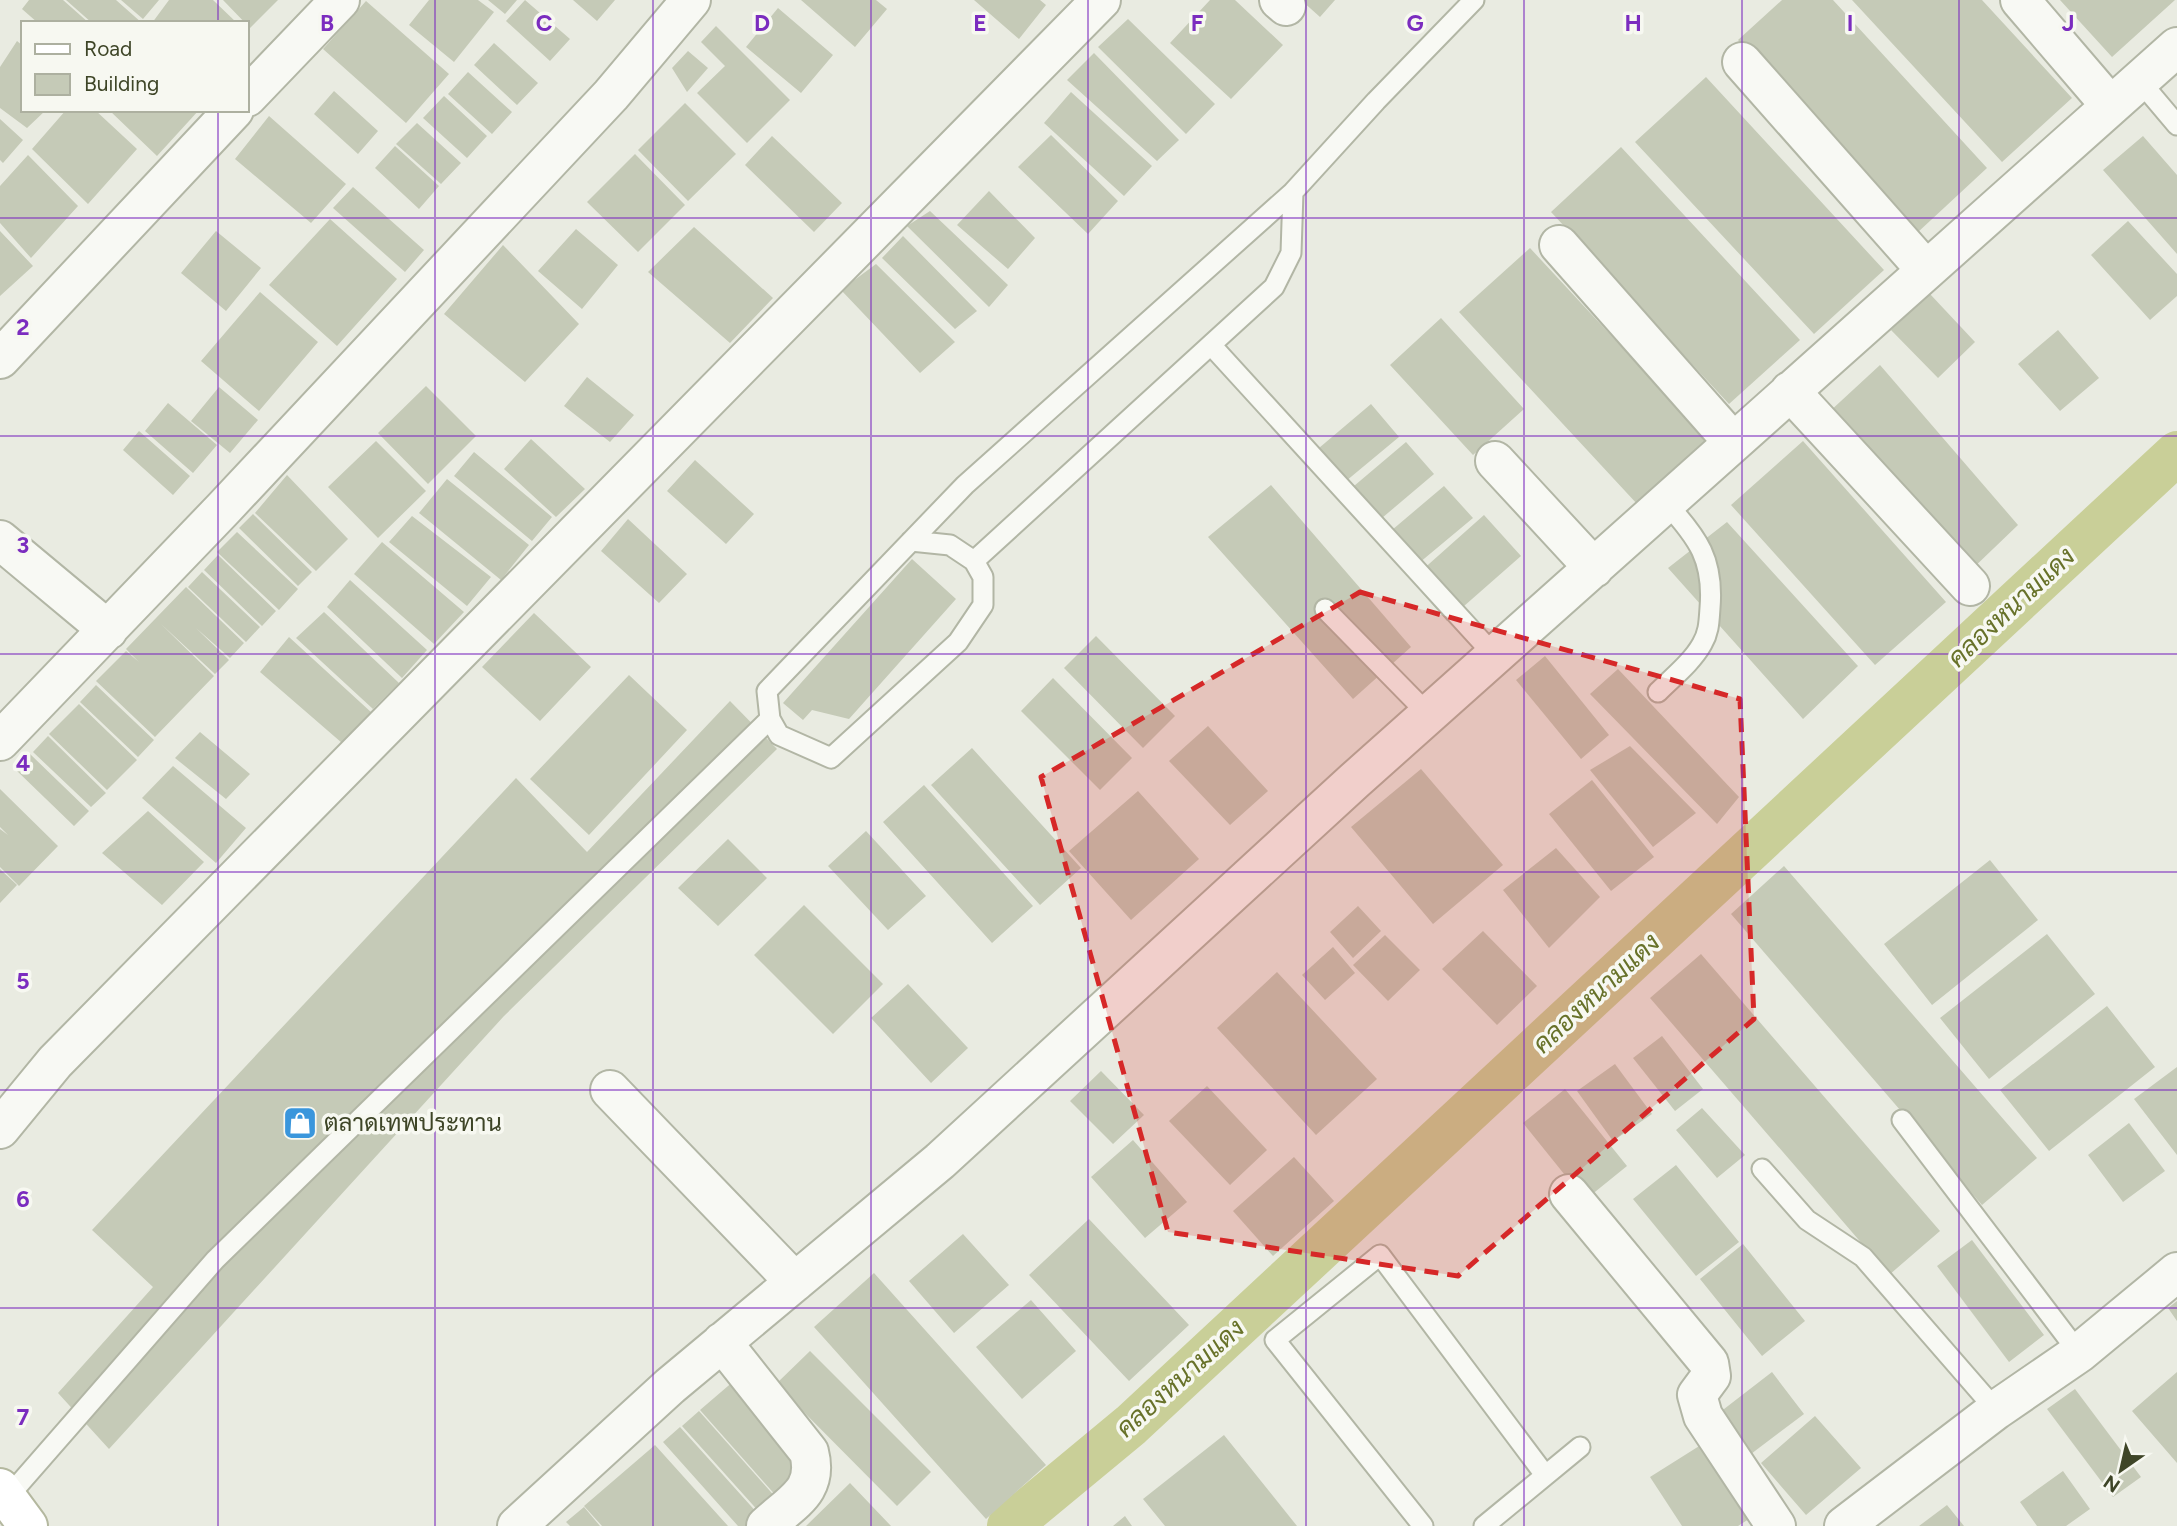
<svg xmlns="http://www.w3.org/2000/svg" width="2177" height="1526" font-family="Figtree,Sarabun,sans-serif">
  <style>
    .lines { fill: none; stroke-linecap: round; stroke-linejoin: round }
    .canal { stroke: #c9cf98; stroke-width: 44 }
    .building { fill: #c5cab7 }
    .service-casing { stroke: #b2b6a5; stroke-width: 23 }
    .minor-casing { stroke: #b2b6a5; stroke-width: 42 }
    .primary-casing { stroke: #b4b89f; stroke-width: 42 }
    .service { stroke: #f8f9f4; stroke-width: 19 }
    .minor { stroke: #f8f9f4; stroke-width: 38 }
    .primary { stroke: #fff; stroke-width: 38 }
    .marked { fill: #d62828; fill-opacity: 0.2; stroke: #d62828; stroke-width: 5; stroke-dasharray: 14 9; stroke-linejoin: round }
    .grid { fill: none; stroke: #7b2cbf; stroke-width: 2; stroke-opacity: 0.55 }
    .labels { text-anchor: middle; stroke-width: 7; stroke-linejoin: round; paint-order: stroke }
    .poi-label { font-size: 24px; fill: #3e4527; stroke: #f7f8f1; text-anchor: start }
    .water-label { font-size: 26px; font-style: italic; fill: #68722a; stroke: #f7f8f1 }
    .grid-label { font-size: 23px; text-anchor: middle; font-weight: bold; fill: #7b2cbf; stroke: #f7f8f1; stroke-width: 7; stroke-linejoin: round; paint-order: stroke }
  </style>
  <rect width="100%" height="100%" fill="#e9ebe1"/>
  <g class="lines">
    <path class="canal" d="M1009 1526 1131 1425 2177 453"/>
  </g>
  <path class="building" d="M29 0H63L89 23H38L22 9Z
    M66 0H116L142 23H92Z
    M121 0H159L143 19Z
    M169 0H213L237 23H152Z
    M223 0H278L250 28Z
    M429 0H478L494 12 454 62 409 25Z
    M488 0H517L505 14Z
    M525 0 570 39 550 61 506 21Z
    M573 0H615L597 21Z
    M801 0H876L887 9 855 47Z
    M974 0H1040L1046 5 1019 39Z
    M1210 0H1235L1283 45 1231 99 1170 43Z
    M1301 0H1335L1320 17Z
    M1782 0H1833L1987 168 1917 233 1738 40Z
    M1852 0H1982L2072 98 2002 162Z
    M2060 0H2175L2112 57Z
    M366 1 449 74 406 123 323 49Z
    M778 8 833 55 801 93 746 47Z
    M1128 19 1215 104 1186 134 1098 47Z
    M716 26 790 100 747 143 697 93 725 66 701 42Z
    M17 41 23 46V110H46L27 128 0 108V67Z
    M494 43 538 83 517 105 474 65Z
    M688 51 708 68 687 92 672 68Z
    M1094 53 1179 140 1157 161 1067 80Z
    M468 72 512 112 492 134 448 94Z
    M1706 77 1884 270 1814 334 1635 142Z
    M334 91 378 131 358 154 314 114Z
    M1071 92 1152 166 1124 196 1044 123Z
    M444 96 487 136 467 158 423 118Z
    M685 103 736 154 688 201 638 150Z
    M66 110H95L137 149 88 204 32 149Z
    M109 110H199L157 156Z
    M269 116 346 184 311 223 235 159Z
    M0 119 23 140 3 163 0 160Z
    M417 123 461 163 441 184 396 144Z
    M1051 135 1118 201 1088 234 1018 167Z
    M772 136 842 203 814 232 745 165Z
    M2143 136 2177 175V254L2103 170Z
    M395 146 439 186 419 209 375 168Z
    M1621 147 1800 340 1729 404 1551 212Z
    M635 154 685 205 638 252 587 202Z
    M28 155 78 206 31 258 0 223V186Z
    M353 187 424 250 405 272 333 208Z
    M989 191 1035 238 1008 269 957 225Z
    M930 211 1008 285 989 307 907 226Z
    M330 219 397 279 337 346 269 285Z
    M2128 221 2177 274V296L2150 320 2091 255Z
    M694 227 773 298 730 343 648 272Z
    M576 229 618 265 582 309 538 271Z
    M0 231 33 266 0 296Z
    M216 231 261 268 226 311 181 273Z
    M903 236 977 311 955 329 882 258Z
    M503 245 579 324 525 382 444 314Z
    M1530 248 1708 440 1638 505 1459 312Z
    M876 264 955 342 920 373 841 290Z
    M260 292 318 342 259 411 201 361Z
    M1930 294 1975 342 1938 378 1891 330Z
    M1441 318 1524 409 1473 455 1390 365Z
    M2058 330 2099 378 2060 411 2018 364Z
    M1880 365 2018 525 1969 572 1828 413Z
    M587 377 634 415 610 442 564 406Z
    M426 386 476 436 428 484 378 433Z
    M219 387 258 420 230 453 191 421Z
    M168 403 217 445 193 473 145 431Z
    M1371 404 1399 437 1334 491 1306 459Z
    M139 431 190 476 173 495 123 450Z
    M531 439 585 489 556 517 504 469Z
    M376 441 426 491 378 538 328 487Z
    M1803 441 1946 602 1875 665 1731 505Z
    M1406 442 1434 474 1369 529 1341 497Z
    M474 452 552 517 532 541 454 476Z
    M695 460 754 514 726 544 667 491Z
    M287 475 348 539 316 571 255 513Z
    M447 479 529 545 501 580 419 513Z
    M1271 485 1411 647 1353 699 1208 537Z
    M1444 486 1473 518 1407 573 1379 541Z
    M253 514 312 572 298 586 239 528Z
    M1484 515 1521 556 1447 621 1411 580Z
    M412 516 491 577 467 606 389 542Z
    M628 519 687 574 659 603 601 551Z
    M1727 522 1858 666 1803 719 1668 568Z
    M237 532 298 589 279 610 217 552Z
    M382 542 464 612 434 644 354 574Z
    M218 555 276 611 262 626 204 570Z
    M912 559 956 599 849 719 812 710 803 720 783 703Z
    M202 572 260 627 246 642 188 587Z
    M350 580 427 650 402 678 327 607Z
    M186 587 244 643 230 658 196 628 229 660 215 674 161 624 214 676 155 737 96 681 126 651 139 662 126 649Z
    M324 612 399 683 373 709 296 638Z
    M534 613 591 667 540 721 482 667Z
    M1096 636 1175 716 1143 748 1064 668Z
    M289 637 372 713 342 743 260 672Z
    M1545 656 1609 735 1581 759 1516 680Z
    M1618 669 1739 797 1717 824 1590 694Z
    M629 675 687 730 589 835 530 779Z
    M1053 678 1132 758 1100 790 1021 711Z
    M96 685 154 740 138 757 80 702Z
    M730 701 777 749 504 1016 109 1449 58 1393 153 1287 92 1230 516 778 587 852Z
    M79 704 137 760 107 790 49 734Z
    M1208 726 1268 791 1230 825 1169 761Z
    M200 732 250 774 226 799 175 758Z
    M48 736 106 793 91 807 33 752Z
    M1630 746 1696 813 1653 847 1590 770Z
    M972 748 1081 868 1040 905 931 785Z
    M30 754 89 811 74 826 16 770Z
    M173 766 246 828 216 863 142 798Z
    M1421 769 1503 865 1433 924 1351 827Z
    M1592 780 1654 857 1611 891 1549 814Z
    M924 785 1033 906 992 943 883 822Z
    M0 789 58 846 19 886 0 867V829L8 835 0 827Z
    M1138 791 1199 859 1131 920 1069 851Z
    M148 811 204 862 162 905 102 853Z
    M866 831 926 896 888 930 828 866Z
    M728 839 767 878 718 926 678 888Z
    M1556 848 1600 897 1549 948 1503 890Z
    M1990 860 2038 920 1932 1005 1884 944Z
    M1784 866 2037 1158 1982 1205 1731 914Z
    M0 869 17 885 0 903Z
    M804 905 883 984 833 1034 754 955Z
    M1358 906 1381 931 1353 958 1330 932Z
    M1483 931 1537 986 1497 1025 1442 969Z
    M2047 934 2095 994 1989 1079 1940 1018Z
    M1385 935 1420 970 1388 1001 1353 965Z
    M1333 947 1355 973 1325 1000 1302 975Z
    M1701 954 1940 1231 1889 1275 1650 998Z
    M1277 972 1377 1079 1316 1135 1217 1028Z
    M908 984 968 1048 931 1083 871 1018Z
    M2107 1006 2155 1067 2049 1151 2000 1090Z
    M1662 1036 1703 1089 1675 1111 1633 1058Z
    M1615 1064 1652 1114 1613 1141 1577 1091Z
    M2177 1067V1155L2134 1099Z
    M1101 1071 1144 1115 1113 1144 1070 1101Z
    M1207 1086 1267 1150 1230 1185 1169 1121Z
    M1565 1089 1627 1166 1585 1200 1523 1123Z
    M1702 1108 1745 1155 1717 1178 1676 1130Z
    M2129 1123 2165 1171 2123 1202 2088 1155Z
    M1133 1140 1187 1202 1145 1238 1091 1177Z
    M1294 1157 1334 1201 1273 1256 1233 1211Z
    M1676 1165 1739 1242 1696 1276 1633 1199Z
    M1089 1219 1189 1325 1129 1381 1029 1275Z
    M963 1234 1009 1285 954 1333 909 1281Z
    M1972 1240 2044 1335 2009 1362 1937 1266Z
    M1743 1244 1805 1321 1762 1356 1700 1279Z
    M874 1273 1046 1465 986 1519 814 1327Z
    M1031 1300 1076 1351 1022 1399 976 1347Z
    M2177 1301V1321L2168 1308Z
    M810 1351 931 1472 897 1506 776 1384Z
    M1772 1372 1804 1414 1747 1457 1715 1416Z
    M2177 1372V1463L2132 1411Z
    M735 1380 809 1467 778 1498 700 1410Z
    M2075 1389 2141 1477 2113 1497 2047 1409Z
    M699 1411 778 1500 761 1514 682 1426Z
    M1815 1416 1861 1468 1806 1515 1761 1463Z
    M680 1427 759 1515 746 1526H738L663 1442Z
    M1224 1435 1297 1526H1165L1143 1499Z
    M1704 1443 1752 1517 1738 1526H1682L1650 1477Z
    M655 1445 728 1526H602L584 1506Z
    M2063 1471 2090 1509 2066 1526H2037L2020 1502Z
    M850 1483 891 1526H806Z
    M1947 1505 1964 1526H1919Z
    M584 1507 600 1526H570L566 1522Z
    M1125 1516 1132 1526H1113Z"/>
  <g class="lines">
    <g class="service-casing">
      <path id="service" d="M2139 80 2177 125
        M1211 345 1495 656
        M974 561 1274 287 1291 253 1293 192
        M1325 609 1430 716
        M1658 692C1673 677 1692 662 1702 644 1709 632 1709 622 1710 608 1714 560 1698 538 1667 504
        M770 719 779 735 831 758 958 642 983 605V577L974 561 950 545 911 541
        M1902 1120 2079 1353
        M1762 1169 1807 1220 1863 1257 1996 1410
        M7 1498 215 1260 770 719 767 691 965 485 1293 192 1376 101 1474 0
        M1423 1526 1275 1340 1380 1255 1545 1475
        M1484 1526 1580 1447"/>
    </g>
    <g class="minor-casing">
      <path id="minor" d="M1279 0 1286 6
        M2020 0 2110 105
        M1742 62 1926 270
        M247 97 340 0
        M1559 245 1733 442
        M0 359 234 110
        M1790 391 1970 586
        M1495 461 1594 568
        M0 540 108 630
        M0 741 223 509 611 95 691 0
        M610 1090 795 1282
        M0 1129 55 1062 1101 0
        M1569 1194 1709 1363 1711 1376 1697 1395 1703 1416 1776 1526
        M722 1342 809 1452C819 1491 793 1501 766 1526
        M517 1526 670 1386 940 1161 1354 781 2177 47
        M1844 1526 1996 1410 2079 1353 2177 1272"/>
    </g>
    <g class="primary-casing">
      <path id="primary" d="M0 1488 28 1526"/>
    </g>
    <use href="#service" class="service"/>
    <use href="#minor" class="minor"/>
    <use href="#primary" class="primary"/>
  </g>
  <path class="marked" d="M1360 592 1740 699 1754 1019 1458 1276 1168 1232 1041 777Z"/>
  <path class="grid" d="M218 0V23M435 0V1526M653 0V1526M871 0V1526M1088 0V1526M1306 0V1526M1524 0V1526M1742 0V1526M1959 0V1526M218 110V1526M0 218H2177M0 436H2177M0 654H2177M0 872H2177M0 1090H2177M0 1308H2177"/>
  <defs>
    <g id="shop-square" transform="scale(1.75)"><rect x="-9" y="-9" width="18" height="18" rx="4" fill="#3a96dc" stroke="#f7f8f1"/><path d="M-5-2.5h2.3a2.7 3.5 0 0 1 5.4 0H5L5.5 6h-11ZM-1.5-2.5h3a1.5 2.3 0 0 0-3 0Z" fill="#fff"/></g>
  </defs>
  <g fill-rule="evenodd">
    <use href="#shop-square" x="300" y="1123"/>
  </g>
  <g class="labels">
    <g class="poi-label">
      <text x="324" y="1131">ตลาดเทพประทาน</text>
    </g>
    <g class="water-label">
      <text transform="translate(2011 607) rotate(-43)" y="9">คลองหนามแดง</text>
      <text transform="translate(1596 993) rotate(-43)" y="9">คลองหนามแดง</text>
      <text transform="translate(1180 1378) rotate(-42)" y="9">คลองหนามแดง</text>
    </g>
  </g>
  <g class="grid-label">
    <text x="327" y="31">B</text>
    <text x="544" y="31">C</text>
    <text x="762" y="31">D</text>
    <text x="980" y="31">E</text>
    <text x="1197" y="31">F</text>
    <text x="1415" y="31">G</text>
    <text x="1633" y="31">H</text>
    <text x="1850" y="31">I</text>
    <text x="2068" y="31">J</text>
    <text x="23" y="335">2</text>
    <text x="23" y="553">3</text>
    <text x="23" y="771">4</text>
    <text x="23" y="989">5</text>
    <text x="23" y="1207">6</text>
    <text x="23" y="1425">7</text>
  </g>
  <rect x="21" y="21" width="228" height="91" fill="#f7f8f1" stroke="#adb0a0" stroke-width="2"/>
  <rect x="35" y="44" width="35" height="10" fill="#ffffff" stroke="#adb0a0" stroke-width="2"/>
  <text x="84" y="56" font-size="21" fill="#3e4527">Road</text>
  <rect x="35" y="74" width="35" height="21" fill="#c5cab7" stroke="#adb0a0" stroke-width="2"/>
  <text x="84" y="91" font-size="21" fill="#3e4527">Building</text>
  <g transform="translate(2121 1470) rotate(214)" stroke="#f7f8f1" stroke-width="5" paint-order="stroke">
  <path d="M0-5L12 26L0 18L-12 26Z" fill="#3e4527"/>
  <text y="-10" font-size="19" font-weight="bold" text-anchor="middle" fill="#3e4527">N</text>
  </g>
</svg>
